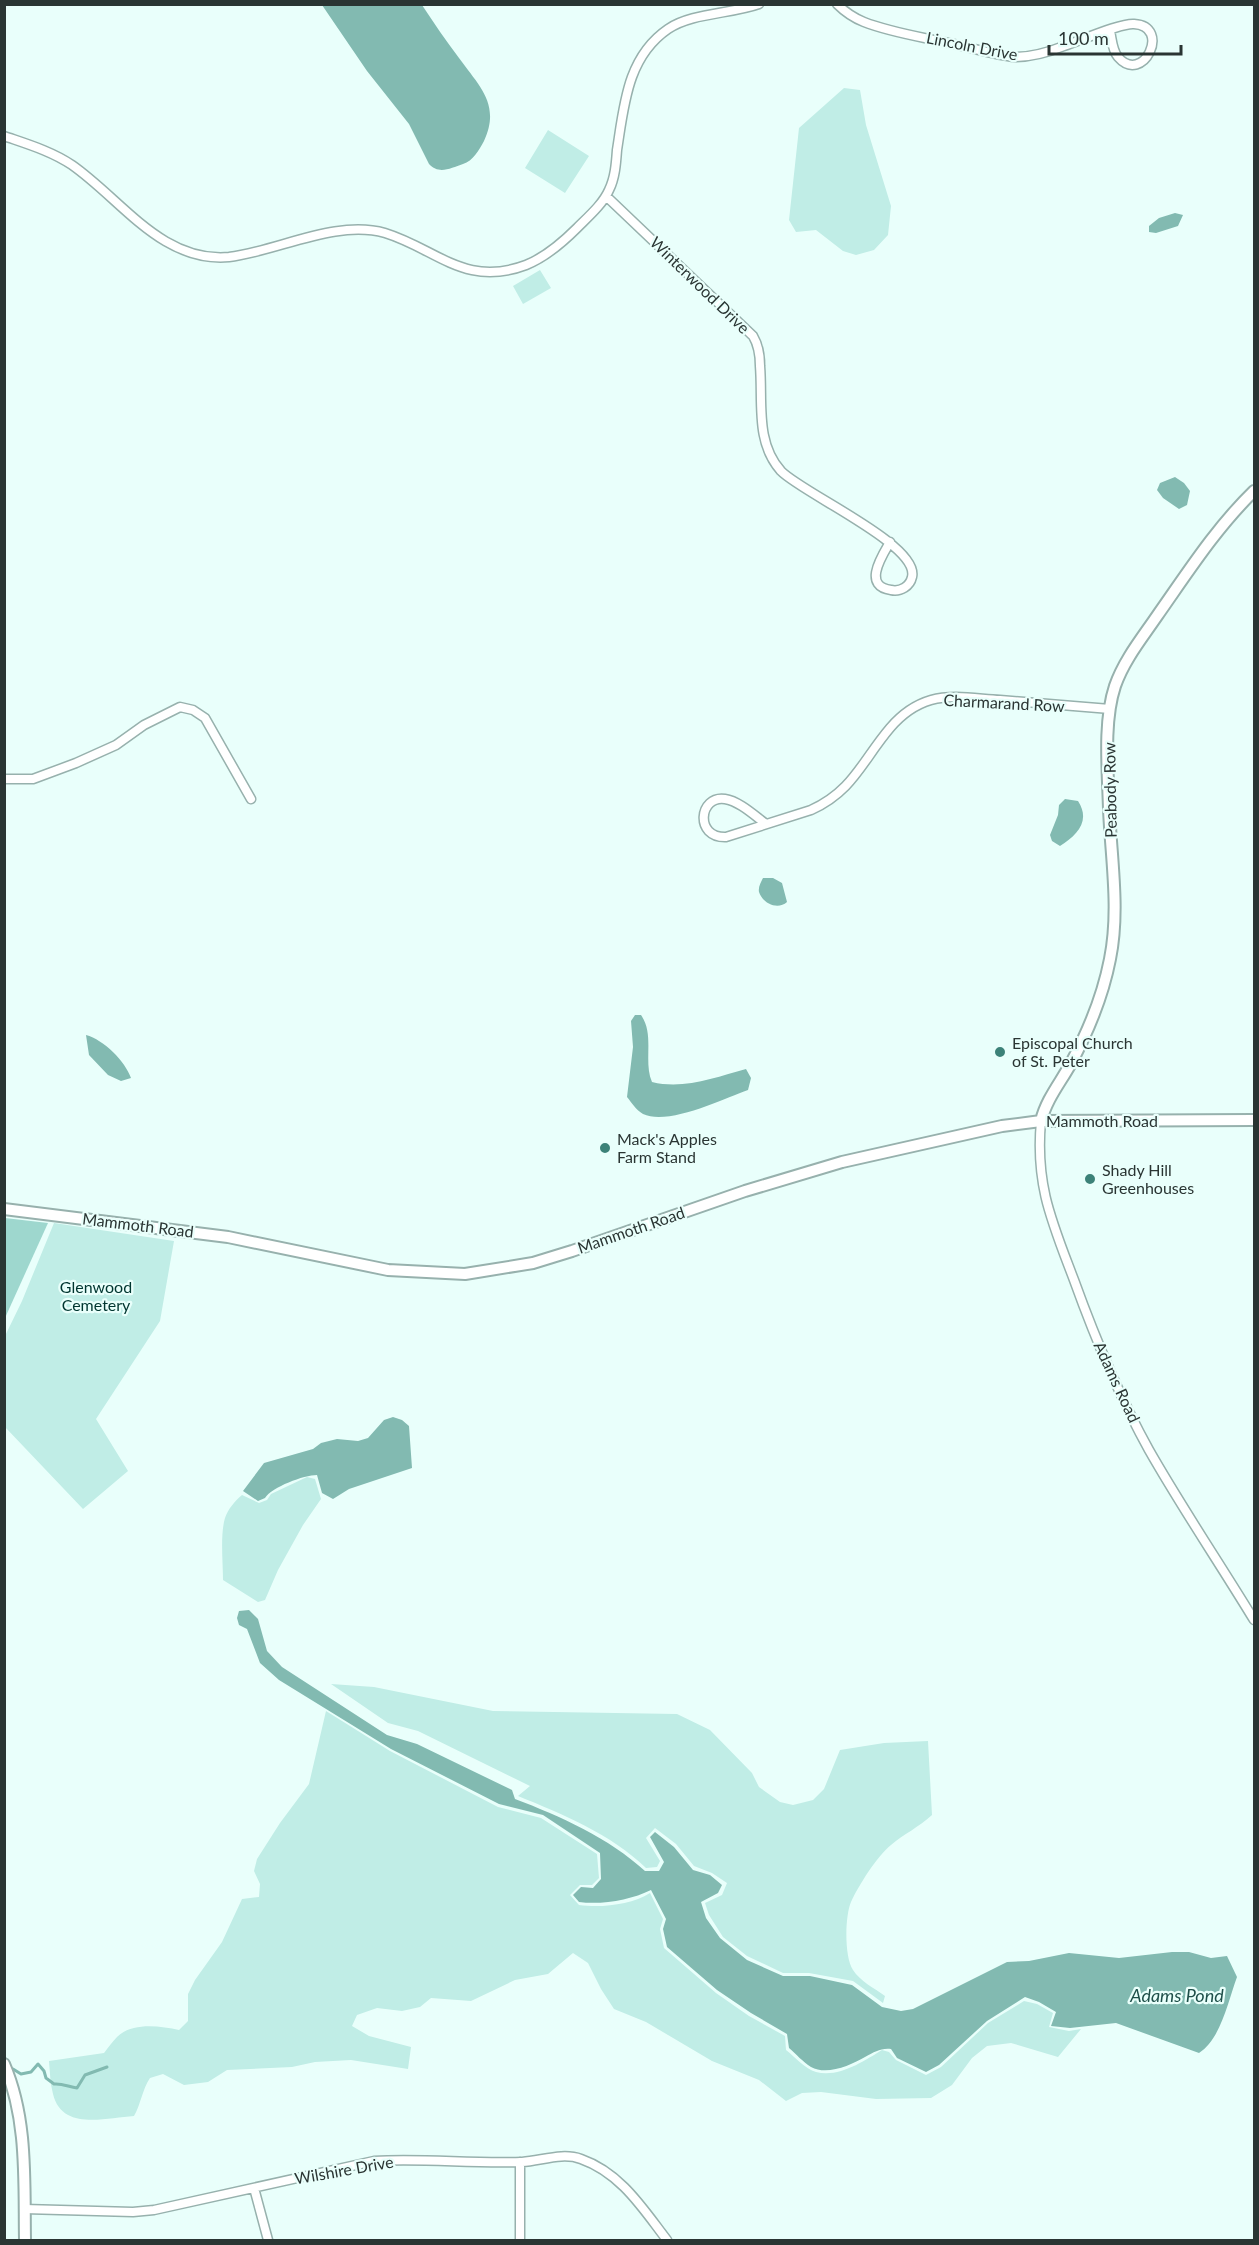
<svg xmlns="http://www.w3.org/2000/svg" width="1259" height="2245" font-family="Lato,sans-serif">
  <style>
    .green { fill: #c0ede6 }
    .forest { fill: #9ed7ce }
    .water { fill: #82bab1 }
    .lines { fill: none; stroke-linecap: round; stroke-linejoin: round }
    .stream { stroke: #82bab1; stroke-width: 3 }
    .street-casing { stroke: #97b1ad; stroke-width: 11 }
    .secondary-casing { stroke: #97b1ad; stroke-width: 14 }
    .street { stroke: #fff; stroke-width: 8 }
    .secondary { stroke: #fff; stroke-width: 10 }
    .poi-dot { fill: #3c8278; stroke: #e9fffb; stroke-width: 2 }
    .labels { text-anchor: middle; stroke-width: 4.5; stroke-linejoin: round; paint-order: stroke }
    .street-label { font-size: 16px; fill: #2a3533; stroke: #e9fffb }
    .poi-label { font-size: 16px; fill: #2a3533; stroke: #e9fffb; text-anchor: start }
    .park-label { font-size: 16px; fill: #003630; stroke: #e9fffb }
    .water-label { font-size: 18px; font-style: italic; fill: #1e4f49; stroke: #e9fffb }
  </style>
  <rect width="100%" height="100%" fill="#e9fffb"/>
  <path class="green" d="M844 88 860 90 866 125 891 206 888 235 874 250 856 255 843 251 816 230 796 232 789 220 799 128Z
    M548 130 589 156 565 193 525 168Z
    M540 270 551 288 523 304 513 286Z
    M54 1223 174 1241 160 1321 96 1419 128 1471 83 1509 5 1427V1336L22 1301Z
    M307 1477 315 1479 321 1499 303 1525 278 1570 265 1600 258 1602 223 1580C223 1562 220 1535 225 1518 228 1509 235 1501 242 1495L259 1503 267 1500 271 1494Z
    M331 1684 374 1687 493 1711 677 1714 710 1730 752 1773 759 1787 780 1802 793 1805 813 1800 824 1789 840 1750 884 1743 928 1741 932 1815C919 1827 904 1834 891 1845 877 1856 859 1885 851 1902 845 1916 844 1956 853 1970 860 1981 874 1988 885 1996L883 2003 853 1981 809 1973H783L747 1956 723 1937 709 1915 705 1903 722 1895 727 1883 712 1873 694 1866 676 1844 655 1828 646 1838 660 1861 657 1867 646 1868C611 1834 562 1814 518 1796L530 1786 418 1731 388 1723Z
    M326 1711 390 1751 498 1807 541 1818 597 1854 599 1878 592 1885H580L570 1895 579 1905C601 1908 631 1905 650 1893L663 1919 660 1929 664 1948 716 1993 749 2016 785 2036 786 2050C795 2057 805 2069 816 2072 839 2078 864 2061 882 2050L889 2052 896 2060 926 2075 941 2067 988 2023 1024 2001 1037 2004 1053 2013 1049 2027 1069 2031 1081 2029 1058 2057 1011 2043 987 2046 972 2058 952 2085 931 2098 876 2099 821 2092 802 2093 786 2101 759 2080 712 2061 646 2022 614 2009 601 1989 588 1963 573 1953 548 1974 515 1980 471 2001 431 1998 420 2007 402 2011 377 2008 357 2015 352 2026 369 2036 411 2047 408 2069 351 2060 315 2062 292 2067 227 2070 208 2082 184 2085 163 2074 150 2078C142 2090 141 2104 134 2116 105 2118 62 2131 53 2094 50 2083 50 2072 49 2061L104 2053C108 2048 112 2042 117 2037 132 2022 160 2026 179 2030L188 2021V1994L195 1980 222 1942 242 1899 259 1897 260 1884 254 1871 257 1859 280 1823 309 1784Z"/>
  <path class="forest" d="M5 1218 48 1223 5 1318 4 1218Z"/>
  <path class="water" d="M322 5H422C434 23 446 41 459 58 479 86 501 104 484 141 479 150 473 161 463 164 451 168 439 175 429 164L409 124 367 71Z
    M1175 213 1183 215 1178 226 1156 233 1149 232V226L1159 218Z
    M1175 477 1184 483 1190 491 1187 505 1179 509 1163 498 1157 490 1160 483Z
    M1065 799 1078 801C1091 821 1077 835 1060 846L1052 841 1050 835 1058 815 1059 805Z
    M763 878H773L782 883 787 902C778 910 763 904 759 892 758 887 761 882 763 878Z
    M635 1015H641C655 1035 643 1061 652 1082 684 1090 716 1077 746 1069L751 1078 748 1090C723 1099 668 1126 643 1114 636 1110 632 1103 627 1097L633 1047 631 1021Z
    M86 1035C104 1040 125 1061 131 1078L121 1081 108 1075 89 1055Z
    M393 1417 402 1420 409 1426 412 1468 349 1489 333 1499 322 1493 317 1475C304 1475 272 1487 265 1498L258 1501 243 1491 264 1463 313 1449 321 1443 337 1439 358 1441 368 1438 384 1420Z
    M249 1610 258 1619 267 1651 282 1667 387 1735 417 1744 512 1790 515 1799C560 1816 609 1838 645 1871H659L664 1862 650 1837 655 1832 674 1847 693 1870 710 1875 722 1885 718 1893 701 1902 706 1918 720 1938 747 1960 783 1976H810L852 1985 882 2007 901 2011 913 2009 1007 1962 1029 1961 1069 1953 1119 1958 1172 1952H1189L1211 1958 1227 1956 1237 1977C1228 2001 1221 2039 1199 2053L1116 2023 1070 2028 1051 2026 1056 2012 1039 2002 1025 1997 987 2021 939 2065 926 2072 897 2058 891 2049C880 2048 875 2052 865 2057 851 2065 827 2076 811 2067 803 2062 796 2054 789 2048L787 2034 751 2013 717 1990 667 1947 663 1929 666 1919 651 1890C631 1900 602 1905 579 1902L573 1895 581 1887 593 1888 601 1879 600 1853 543 1815 499 1804 391 1749 279 1680 260 1663 247 1629 239 1625 237 1618 239 1611Z"/>
  <g class="lines">
    <path class="stream" d="M13 2069 21 2074 31 2072 38 2064 44 2071 46 2078 54 2084C62 2083 69 2087 77 2088L85 2075 107 2067"/>
    <g class="street-casing">
      <path id="street" d="M837 4C845 12 854 18 864 22 892 33 923 37 953 44 973 48 995 55 1015 57 1033 57 1049 52 1064 46 1080 41 1120 23 1134 24 1172 26 1143 86 1118 57 1112 50 1112 39 1110 31
        M4 136C27 144 51 151 72 165 122 200 162 263 229 257 278 251 336 219 385 233 437 249 465 288 526 265 546 257 562 243 577 228 588 217 603 204 609 190 615 178 616 164 617 150 624 106 627 57 668 29 691 13 731 14 759 4
        M606 196 753 336C759 346 760 355 760 366 763 402 755 442 781 471 802 493 920 545 912 577 910 586 901 592 891 590 862 586 882 556 890 542
        M4 779H33L76 763 116 745 144 725 180 707 193 710 205 718 251 799
        M766 824C755 816 739 801 725 799 699 795 694 838 726 837L811 810C853 791 862 761 890 728 901 715 914 705 931 700 953 694 978 699 1000 700 1037 703 1073 706 1110 709
        M1041 1121C1035 1185 1052 1222 1074 1280 1095 1338 1119 1396 1149 1450 1182 1508 1220 1564 1254 1620
        M254 2188 268 2240
        M24 2209 133 2212 154 2210 374 2161C423 2158 473 2164 522 2162 541 2161 562 2152 581 2159 621 2173 643 2209 667 2240
        M520 2240V2162"/>
    </g>
    <g class="secondary-casing">
      <path id="secondary" d="M1041 1121C1046 1100 1060 1083 1070 1065 1088 1032 1103 995 1110 959 1120 910 1111 858 1109 809 1108 771 1103 722 1115 686 1124 660 1142 638 1157 616 1188 572 1216 528 1254 491
        M4 1209 228 1237 388 1270 465 1274 533 1263 572 1251 745 1191 842 1162 1002 1126 1041 1121 1254 1120
        M4 2064C28 2119 24 2182 25 2240"/>
    </g>
    <use href="#street" class="street"/>
    <use href="#secondary" class="secondary"/>
  </g>
  <g class="poi-dot">
    <circle cx="1000" cy="1052" r="6"/>
    <circle cx="605" cy="1148" r="6"/>
    <circle cx="1090" cy="1179" r="6"/>
  </g>
  <g class="labels">
    <g class="street-label">
      <text transform="translate(972 46) rotate(11)" y="6">Lincoln Drive</text>
      <text transform="translate(700 285) rotate(44)" y="6">Winterwood Drive</text>
      <text transform="translate(1004 703) rotate(3)" y="6">Charmarand Row</text>
      <text transform="translate(1110 790) rotate(-91)" y="6">Peabody Row</text>
      <text x="1102" y="1127">Mammoth Road</text>
      <text transform="translate(138 1225) rotate(7)" y="6">Mammoth Road</text>
      <text transform="translate(631 1230) rotate(-19)" y="6">Mammoth Road</text>
      <text transform="translate(1117 1382) rotate(65)" y="6">Adams Road</text>
      <text transform="translate(344 2170) rotate(-10)" y="6">Wilshire Drive</text>
    </g>
    <g class="poi-label">
      <text x="1012" y="1049">Episcopal Church<tspan x="1012" dy="18">of St. Peter</tspan></text>
      <text x="617" y="1145">Mack's Apples<tspan x="617" dy="18">Farm Stand</tspan></text>
      <text x="1102" y="1176">Shady Hill<tspan x="1102" dy="18">Greenhouses</tspan></text>
    </g>
    <g class="park-label">
      <text x="96" y="1293">Glenwood<tspan x="96" dy="18">Cemetery</tspan></text>
    </g>
    <g class="water-label">
      <text x="1177" y="2002">Adams Pond</text>
    </g>
  </g>
  <rect width="1259" height="2245" fill="none" stroke="#2a3533" stroke-width="12"/>
  <path d="M1049 45v9h132v-9" fill="none" stroke="#2a3533" stroke-width="3"/>
  <text x="1058" y="45" font-size="18" fill="#2a3533" stroke="#e9fffb" stroke-width="4.5" paint-order="stroke">100 m</text>
</svg>
